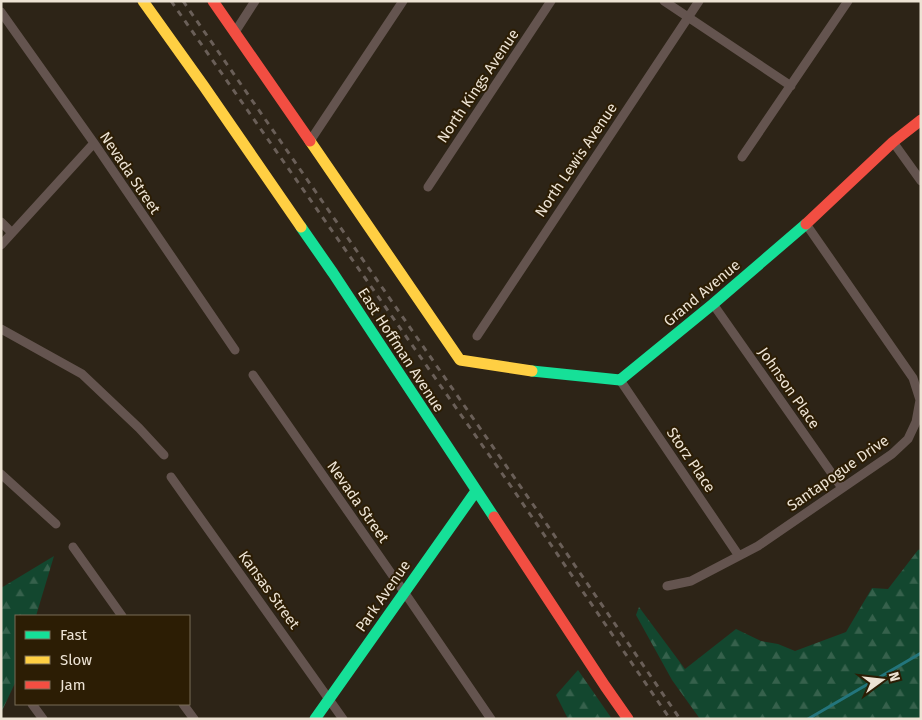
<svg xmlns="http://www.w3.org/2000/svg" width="922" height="720" font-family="'Fira Sans',sans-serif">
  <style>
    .forest { fill: url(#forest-firs) }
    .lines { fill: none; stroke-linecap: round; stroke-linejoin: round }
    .stream { stroke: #23757c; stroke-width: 3 }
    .street { stroke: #64544f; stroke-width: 9 }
    .fast { stroke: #16e098; stroke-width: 11 }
    .slow { stroke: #ffcf43; stroke-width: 11 }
    .jam { stroke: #f24e42; stroke-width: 11 }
    .rail { stroke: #6a5f58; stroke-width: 3; stroke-dasharray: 6 6; stroke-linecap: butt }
    .labels { text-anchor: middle; stroke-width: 4; stroke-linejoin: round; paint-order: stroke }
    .street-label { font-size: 15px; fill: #ede3d4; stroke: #2c1d04 }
  </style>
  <defs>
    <pattern id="forest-firs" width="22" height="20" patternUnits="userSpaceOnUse" patternTransform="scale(1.25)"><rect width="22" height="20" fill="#13472f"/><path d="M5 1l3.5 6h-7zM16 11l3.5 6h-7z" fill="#36614c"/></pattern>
  </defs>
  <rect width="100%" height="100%" fill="#2d2417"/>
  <path class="forest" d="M921 549V719H700L672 680 636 615 639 607 685 669 736 629 761 641 778 644 795 651 846 632 872 588 888 589 918 550Z
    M54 556 36 616H16V681L1 713V588Z
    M578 670 612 719H568L556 695Z"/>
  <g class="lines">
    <path class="stream" d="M808 719 921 653"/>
    <path class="street" d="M664 1 791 86
      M1 12 94 143 235 350
      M235 32 255 1
      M310 141 403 1
      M893 142 921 181
      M742 157 848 1
      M428 187 551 1
      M1 222 12 233
      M1 245 94 143
      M713 304 842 488
      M1 329 82 374 139 428 164 455
      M477 336 699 1
      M253 375 409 599 491 719
      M620 380 739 556
      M1 474 56 524
      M171 477 343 719
      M73 547 122 616
      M667 586 691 581 758 546 892 454 908 439 916 422 920 400 913 378 806 224
      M32 704 43 719
      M183 704 194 719"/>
    <path class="fast" d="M301 227 333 273 494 517
      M532 371 620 380 713 304 806 224
      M315 719 476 491"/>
    <path class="slow" d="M143 1 203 85 301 227
      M310 141 460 360 532 371"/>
    <path class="jam" d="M213 1 310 141
      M806 224 893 142 921 120
      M494 517 605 686 628 719"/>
    <path class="rail" d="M171 1 508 482 670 719
      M183 1 541 516 680 719"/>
  </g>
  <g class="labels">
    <g class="street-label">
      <text transform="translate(478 86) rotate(-56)" y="5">North Kings Avenue</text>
      <text transform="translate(576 160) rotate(-56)" y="5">North Lewis Avenue</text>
      <text transform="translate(130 173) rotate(56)" y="5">Nevada Street</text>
      <text transform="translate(702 293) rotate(-40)" y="5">Grand Avenue</text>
      <text transform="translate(401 350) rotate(57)" y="5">East Hoffman Avenue</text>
      <text transform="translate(789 388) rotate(55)" y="5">Johnson Place</text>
      <text transform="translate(691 460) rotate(56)" y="5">Storz Place</text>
      <text transform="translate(838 473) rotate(-35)" y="5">Santapogue Drive</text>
      <text transform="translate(358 502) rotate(55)" y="5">Nevada Street</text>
      <text transform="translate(269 590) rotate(54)" y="5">Kansas Street</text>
      <text transform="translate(383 596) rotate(-55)" y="5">Park Avenue</text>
    </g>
  </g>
  <rect width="922" height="720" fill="none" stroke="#ede3d4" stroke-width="5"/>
  <rect x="15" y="615" width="175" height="90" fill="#2c1d04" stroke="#796c57"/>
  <rect x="25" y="631" width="25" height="8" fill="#16e098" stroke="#796c57"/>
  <text x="60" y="640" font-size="15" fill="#ede3d4">Fast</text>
  <rect x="25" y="656" width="25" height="8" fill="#ffcf43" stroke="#796c57"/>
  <text x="60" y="665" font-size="15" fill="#ede3d4">Slow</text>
  <rect x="25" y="681" width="25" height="8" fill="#f24e42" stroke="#796c57"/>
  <text x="60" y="690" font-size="15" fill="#ede3d4">Jam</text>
  <g transform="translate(882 680) rotate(75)" stroke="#2c1d04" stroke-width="4" paint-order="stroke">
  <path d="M0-4L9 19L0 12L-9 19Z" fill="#ede3d4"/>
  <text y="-8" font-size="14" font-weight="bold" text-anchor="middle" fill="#ede3d4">N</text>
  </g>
</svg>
